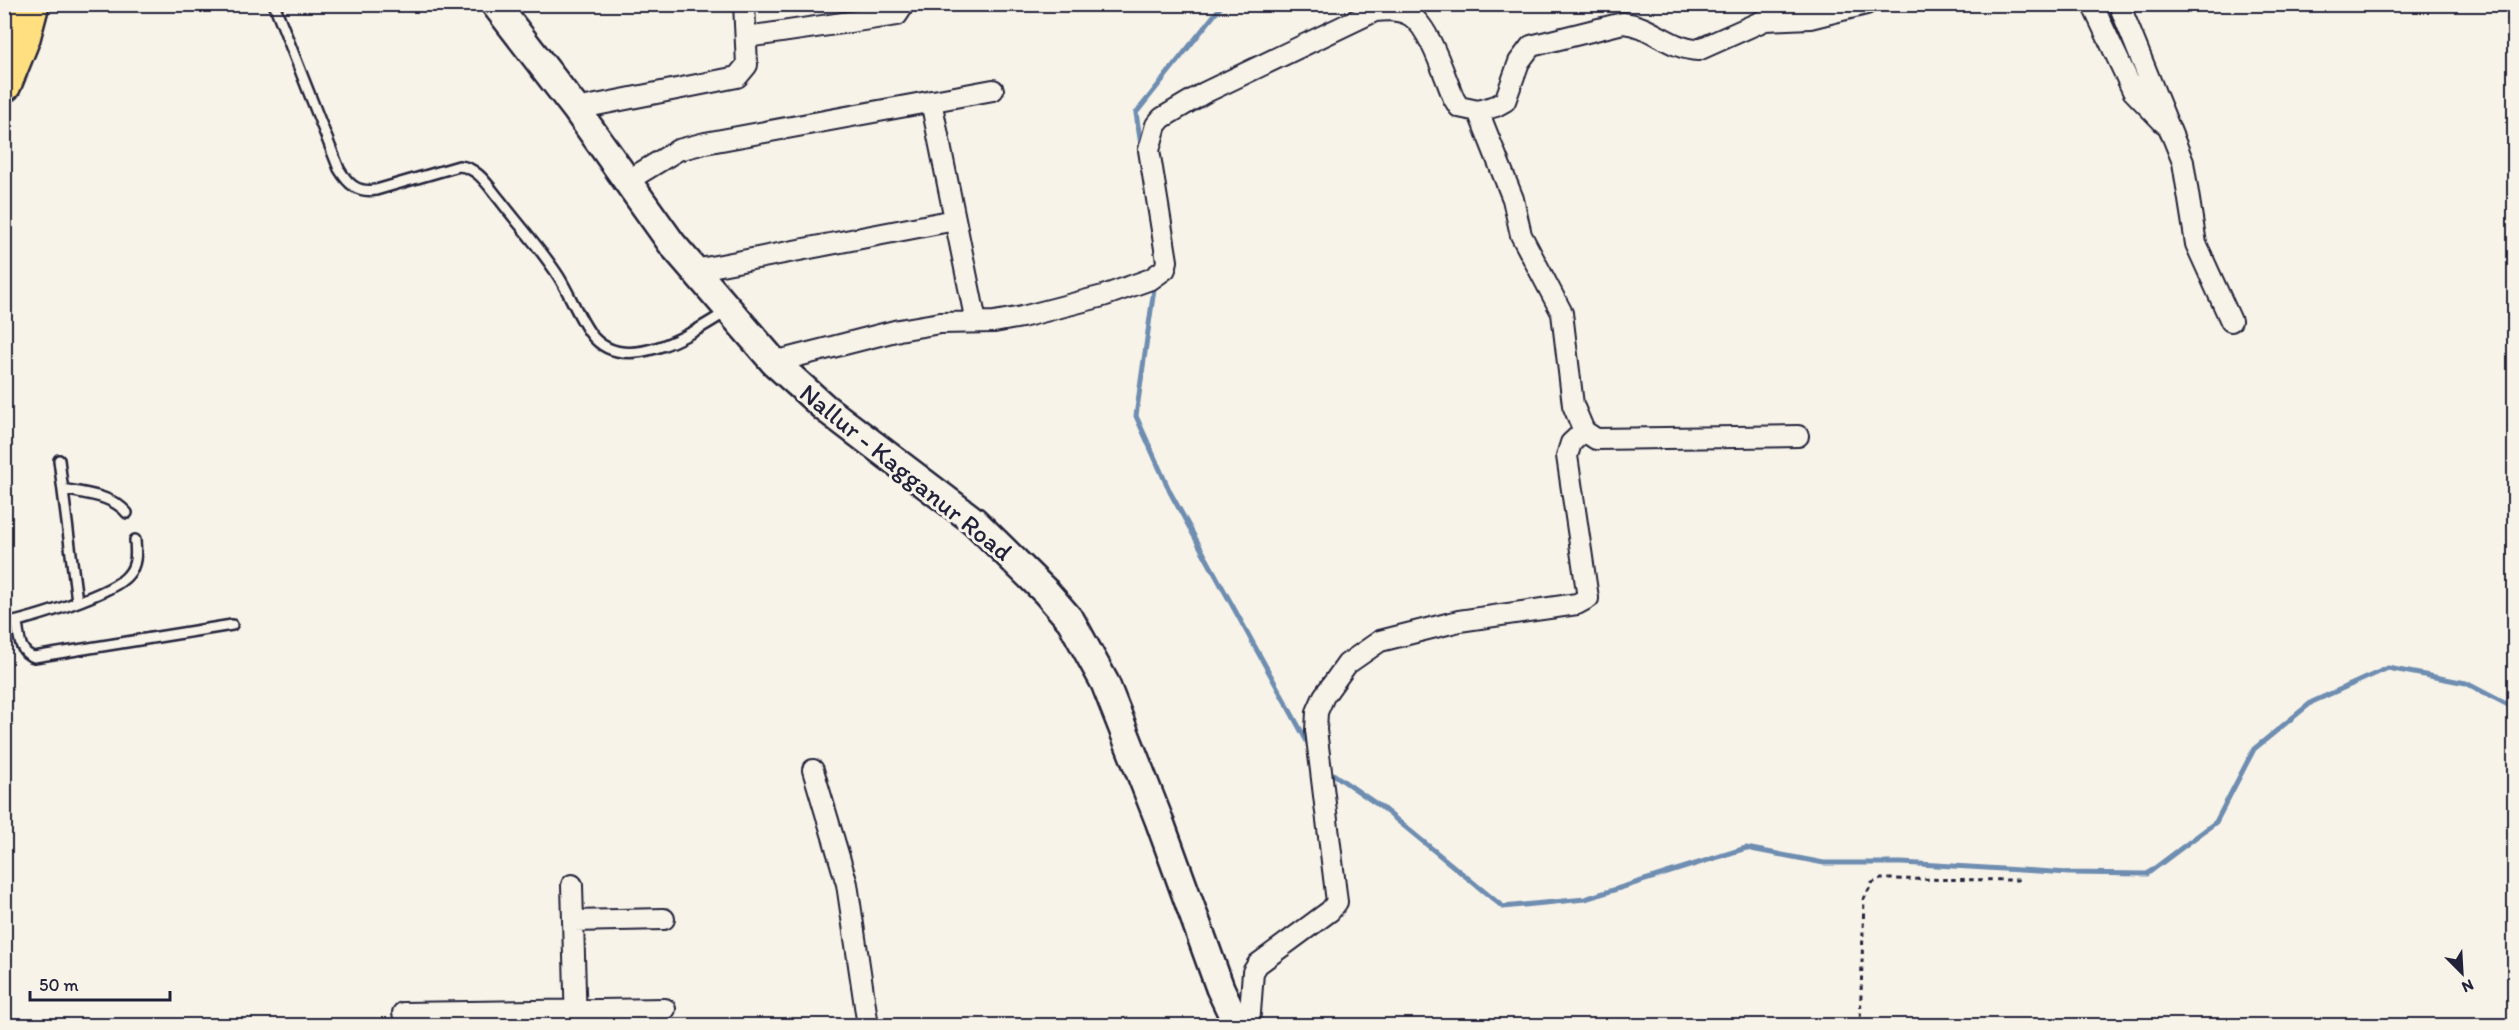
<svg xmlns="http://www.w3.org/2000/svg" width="2519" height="1030" font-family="Itim,sans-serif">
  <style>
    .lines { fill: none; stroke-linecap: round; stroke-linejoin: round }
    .stream { stroke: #6e8db1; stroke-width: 5 }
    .service-casing { stroke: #22223b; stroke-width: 14 }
    .minor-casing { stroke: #22223b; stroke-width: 24 }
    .secondary-casing { stroke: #22223b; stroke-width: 32 }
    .trunk-casing { stroke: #22223b; stroke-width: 38 }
    .path { stroke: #22223b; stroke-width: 3; stroke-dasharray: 4.5 4.5; stroke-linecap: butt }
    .service { stroke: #f7f3e8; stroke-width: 9 }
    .minor { stroke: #f7f3e8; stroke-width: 20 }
    .secondary { stroke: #f7f3e8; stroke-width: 27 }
    .trunk { stroke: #ffdf80; stroke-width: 33 }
    .labels { text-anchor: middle; stroke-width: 6; stroke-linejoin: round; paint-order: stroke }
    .street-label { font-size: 26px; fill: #22223b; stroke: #f7f3e8 }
  </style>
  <rect width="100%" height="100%" fill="#f7f3e8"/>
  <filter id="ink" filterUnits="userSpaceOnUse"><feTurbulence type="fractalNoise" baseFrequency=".0167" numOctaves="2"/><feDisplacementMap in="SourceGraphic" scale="12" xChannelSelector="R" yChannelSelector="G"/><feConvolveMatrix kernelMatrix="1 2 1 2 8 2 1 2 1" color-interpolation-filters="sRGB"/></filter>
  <g filter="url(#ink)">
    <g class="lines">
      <path class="stream" d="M1142 151 1136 113 1223 4
        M1155 282 1136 416 1170 492 1310 747
        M1326 769 1381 807 1503 907 1585 899 1746 848 1824 863H1902L2069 873 2147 874 2216 822 2254 749 2312 702 2388 668 2466 683 2514 708"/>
      <g class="service-casing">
        <path id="service" d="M274 4 339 169C348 184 357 193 376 190L459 166C478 167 489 187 500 200 519 225 542 250 559 277 570 295 578 316 590 333 623 378 691 334 726 312
          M59 460 77 601
          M63 489C85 494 112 495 127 513
          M17 622C19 636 19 653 34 657L232 625
          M4 624C30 619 113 594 128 575 137 565 136 553 135 540"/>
      </g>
      <g class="minor-casing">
        <path id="minor" d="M2092 4 2133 91 2164 123
          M2119 4 2183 162 2196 244 2231 321
          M747 37 897 15 901 9 900 4
          M931 101 976 322
          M576 109 737 77 747 65 744 4
          M1478 111 1513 199 1521 235 1562 313 1573 405 1584 431 1596 439 1798 436
          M627 181 678 150 705 143 993 90
          M695 270 955 220
          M774 362 899 330 940 323 994 322 1022 317 1103 296 1151 279 1165 269 1167 261 1149 150 1156 125 1162 118 1204 93 1375 11C1387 10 1400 9 1411 16 1430 28 1445 78 1454 99L1459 107 1478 111 1496 106 1505 101 1519 62 1531 46 1623 23C1650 25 1670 49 1698 50L1765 20 1810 18 1866 4
          M813 770 847 884 868 1026
          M572 885 576 1026
          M573 921 664 919
          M403 1013 665 1009
          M1249 1026 1253 972 1258 964 1330 911 1337 902 1316 730 1317 712 1324 696 1347 664 1380 641 1459 621 1577 604 1588 598 1567 456 1571 443 1584 431"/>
      </g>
      <g class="secondary-casing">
        <path id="secondary" d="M495 4 576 109 672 244 774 362 825 408 974 521 1046 592 1071 621 1105 683 1159 820 1220 988 1238 1026"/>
      </g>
      <g class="trunk-casing">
        <path id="trunk" d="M4 16 8 4
          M4 85 23 38 32 4"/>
      </g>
      <path class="path" d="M1860 1026 1864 899 1872 883 1881 879 2022 880"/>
      <use href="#service" class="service"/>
      <use href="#minor" class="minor"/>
      <use href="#secondary" class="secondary"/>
      <use href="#trunk" class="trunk"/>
    </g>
  </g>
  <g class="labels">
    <g class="street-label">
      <text transform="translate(906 472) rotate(39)" y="9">Nallur - Kagganur Road</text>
    </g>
  </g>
  <rect width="2519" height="1030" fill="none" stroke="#f7f3e8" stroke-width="24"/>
  <rect x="12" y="12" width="2495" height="1006" fill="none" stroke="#22223b" stroke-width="2" filter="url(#ink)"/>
  <g transform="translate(2462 973) rotate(156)" stroke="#f7f3e8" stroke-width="4.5" paint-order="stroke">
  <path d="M0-4.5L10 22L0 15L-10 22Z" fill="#22223b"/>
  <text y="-9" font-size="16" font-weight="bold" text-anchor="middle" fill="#22223b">N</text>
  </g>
  <path d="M30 991v9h140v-9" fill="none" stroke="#22223b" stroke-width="3"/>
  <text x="39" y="991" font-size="18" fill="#22223b" stroke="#f7f3e8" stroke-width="4.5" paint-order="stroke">50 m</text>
</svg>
